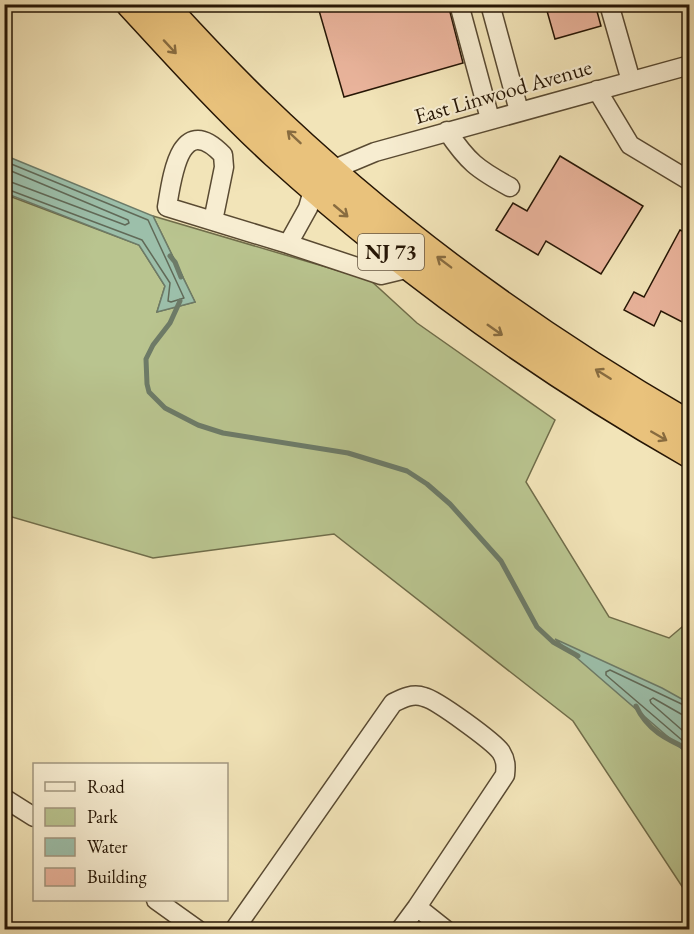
<svg xmlns="http://www.w3.org/2000/svg" width="694" height="934" font-family="'EB Garamond',serif">
  <style>
    .green { fill: #b9c48f; stroke: #706d4a; stroke-width: 1.5 }
    .water { fill: #9cbfaa; stroke: #6d7b68; stroke-width: 1.5 }
    .lines { fill: none; stroke-linecap: round; stroke-linejoin: round }
    .shore { stroke: #616a58; stroke-width: 1.5 }
    .stream { stroke: #6d7b68; stroke-width: 5 }
    .building { fill: #eab49c; stroke: #261605; stroke-width: 1.5 }
    .minor-casing { stroke: #594a32; stroke-width: 21 }
    .highway-casing { stroke: #261605; stroke-width: 30 }
    .minor { stroke: #f7edd1; stroke-width: 18 }
    .highway { stroke: #e9c27c; stroke-width: 27 }
    .rail-casing { stroke: #261605; stroke-width: 7 }
    .rail { stroke: #f7edd1; stroke-width: 4.5; stroke-dasharray: 14; stroke-linecap: butt }
    .oneway { stroke: #886c40 }
    .labels { text-anchor: middle; stroke-width: 4.5; stroke-linejoin: round; paint-order: stroke }
    .shield { fill: #f7edd1; stroke: #655642; stroke-width: 1.5 }
    .shield-label { font-size: 21px; font-weight: bold; fill: #261605 }
    .street-label { font-size: 22px; fill: #261605; stroke: #f7edd1 }
  </style>
  <rect width="100%" height="100%" fill="#f2e4b8"/>
  <filter id="stains"><feTurbulence type="fractalNoise" baseFrequency=".00333" numOctaves="4"/><feColorMatrix values="0 0 0 0 .2 0 0 0 0 .09 0 0 0 0 .02 0 0 0 .5 -.17"/></filter>
  <radialGradient id="worn" r=".72"><stop offset=".6" stop-color="#630" stop-opacity="0"/><stop offset="1" stop-color="#630" stop-opacity=".3"/></radialGradient>
  <path class="green" d="M4 194 139 245 165 286 157 312 195 302 153 216 370 280 417 323 555 420 526 482 609 617 669 638 689 621V897L573 721 334 534 153 558 5 515Z"/>
  <path class="water" d="M4 155 153 216 195 302 157 312 165 286 139 245 5 193Z
    M555 639 662 688 689 703V755Z"/>
  <g class="lines">
    <path class="shore" d="M4 161 148 220 184 298 171 302 168 301 170 283 142 240 4 188
      M4 168 128 220 129 223 125 225 11 182 4 181
      M690 708 610 670 606 672V675L690 747
      M690 715 681 714 653 698 650 700 651 703 690 737"/>
    <path class="stream" d="M170 256 175 262 181 277
      M180 301 170 323 153 345 146 359 147 384 149 392 165 408 198 425 223 433 348 453 407 471 427 484 450 504 501 561 537 627 553 642 578 656
      M636 706C647 730 666 739 690 750"/>
  </g>
  <path class="building" d="M328 4H448L463 63 344 97 318 7Z
    M545 4H595L601 26 555 39Z
    M560 156 643 206 601 274 546 241 538 255 496 230 513 203 527 211Z
    M680 230 690 235V326L661 311 654 326 624 310 634 292 644 297Z"/>
  <g class="lines">
    <g class="minor-casing">
      <path id="minor" d="M459 4 490 119
        M490 4 519 111
        M609 4 631 81
        M597 90 630 145 690 181
        M447 131C468 162 477 169 510 187
        M332 170 375 152 690 65
        M314 187 308 208 288 244 381 275 410 268
        M213 221 224 167 223 155C180 110 172 177 167 207L288 244
        M4 798 34 817
        M156 900 198 930
        M417 907 446 930
        M234 930 393 703C403 698 413 693 424 697 437 700 494 742 501 752 506 760 506 766 505 775L417 907 400 930"/>
    </g>
    <g class="highway-casing">
      <path id="highway" d="M130 4C177 55 224 107 275 154 402 269 541 369 690 454
        M163 4C194 38 225 71 258 103 387 228 534 335 690 425"/>
    </g>
    <use href="#minor" class="minor"/>
    <use href="#highway" class="highway"/>
    <g class="rail-casing">
      <path id="rail" d="M4 5 8 4"/>
    </g>
    <use href="#rail" class="rail"/>
  </g>
  <defs><path id="oneway-shaft" d="M-6 0H5M1.5-3L5.5 0L1.5 3" fill="none" stroke-width="1.6" stroke-linecap="round" stroke-linejoin="round" transform="scale(1.5)"/></defs>
  <g class="oneway">
    <use href="#oneway-shaft" transform="translate(170 47) rotate(47)"/>
    <use href="#oneway-shaft" transform="translate(294 137) rotate(-137)"/>
    <use href="#oneway-shaft" transform="translate(341 211) rotate(40)"/>
    <use href="#oneway-shaft" transform="translate(444 262) rotate(-143)"/>
    <use href="#oneway-shaft" transform="translate(495 330) rotate(35)"/>
    <use href="#oneway-shaft" transform="translate(603 374) rotate(-148)"/>
    <use href="#oneway-shaft" transform="translate(659 436) rotate(30)"/>
  </g>
  <g class="labels">
    <rect class="shield" x="358" y="234" width="66" height="36" rx="4.5"/>
    <g class="shield-label">
      <text x="391" y="259">NJ 73</text>
    </g>
    <g class="street-label">
      <text transform="translate(503 91) rotate(-16)" y="8">East Linwood Avenue</text>
    </g>
  </g>
  <rect width="694" height="934" fill="none" stroke="#f2e4b8" stroke-width="24"/>
  <rect x="6" y="6" width="682" height="922" fill="none" stroke="#261605" stroke-width="3"/>
  <rect x="12" y="12" width="670" height="910" fill="none" stroke="#261605" stroke-width="1.5"/>
  <rect x="33" y="763" width="195" height="138" fill="#f7edd1" stroke="#a3977f" stroke-width="1.5"/>
  <rect x="45" y="782" width="30" height="9" fill="#f7edd1" stroke="#a3977f" stroke-width="1.5"/>
  <text x="87" y="793" font-size="18" fill="#261605">Road</text>
  <rect x="45" y="808" width="30" height="18" fill="#b9c48f" stroke="#a3977f" stroke-width="1.5"/>
  <text x="87" y="823" font-size="18" fill="#261605">Park</text>
  <rect x="45" y="838" width="30" height="18" fill="#9cbfaa" stroke="#a3977f" stroke-width="1.5"/>
  <text x="87" y="853" font-size="18" fill="#261605">Water</text>
  <rect x="45" y="868" width="30" height="18" fill="#eab49c" stroke="#a3977f" stroke-width="1.5"/>
  <text x="87" y="883" font-size="18" fill="#261605">Building</text>
  <rect width="100%" height="100%" filter="url(#stains)"/>
  <rect width="100%" height="100%" fill="url(#worn)"/>
</svg>
